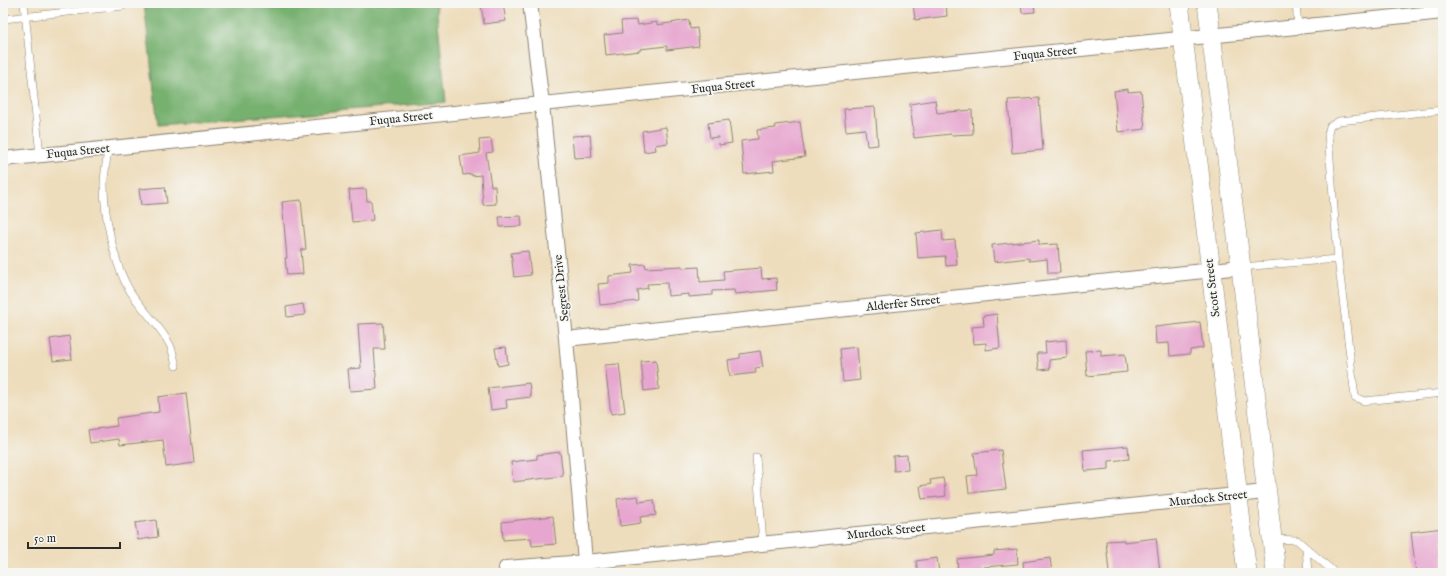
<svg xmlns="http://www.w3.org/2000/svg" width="1446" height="576" font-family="'IM FELL English',serif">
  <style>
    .forest { fill: #77b170; stroke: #516e4e }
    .building { fill: #e7a6cf }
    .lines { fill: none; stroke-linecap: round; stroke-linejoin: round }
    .lane-casing { stroke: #8c8474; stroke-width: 8 }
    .street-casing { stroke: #8c8474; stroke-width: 16 }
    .secondary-casing { stroke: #8c8474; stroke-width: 20 }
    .lane { stroke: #fff; stroke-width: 7 }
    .street { stroke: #fff; stroke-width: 14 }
    .secondary { stroke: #fff; stroke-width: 19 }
    .labels { text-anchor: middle; stroke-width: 3.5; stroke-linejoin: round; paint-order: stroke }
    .street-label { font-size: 12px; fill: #2b2b2b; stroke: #f6f6f2 }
  </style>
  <rect width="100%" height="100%" fill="#f6f6f2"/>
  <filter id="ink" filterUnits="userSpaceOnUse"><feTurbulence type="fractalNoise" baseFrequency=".025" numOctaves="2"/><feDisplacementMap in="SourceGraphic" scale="8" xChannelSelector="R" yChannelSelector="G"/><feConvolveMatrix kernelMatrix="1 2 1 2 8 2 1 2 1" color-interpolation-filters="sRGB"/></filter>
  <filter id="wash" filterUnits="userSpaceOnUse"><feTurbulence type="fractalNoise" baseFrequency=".012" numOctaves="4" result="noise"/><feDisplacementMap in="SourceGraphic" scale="16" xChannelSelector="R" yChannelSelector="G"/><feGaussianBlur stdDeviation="0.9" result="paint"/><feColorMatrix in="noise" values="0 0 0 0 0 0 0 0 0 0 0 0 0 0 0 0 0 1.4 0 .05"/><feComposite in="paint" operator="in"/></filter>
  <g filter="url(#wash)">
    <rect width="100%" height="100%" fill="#eeddbc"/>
    <path class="forest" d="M144 3H436L446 102 158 125Z"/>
    <g id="blocks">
      <path class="building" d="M503 3 506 21 484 24 481 6Z
        M913 3H946L947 16 915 20Z
        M1021 3H1034L1035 12 1022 13Z
        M637 20 638 25 657 22V25L689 20 690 29 697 28 699 46 667 50V46L640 49V51L606 55 604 35 622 33 621 21Z
        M1128 89V92L1141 91 1145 129 1118 132 1114 91Z
        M1039 98 1043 150 1012 153 1008 100Z
        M935 100 937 113 972 110 973 134 951 135V134L914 138 910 104Z
        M875 107 878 145 867 146 865 129 846 131 844 109Z
        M729 120 732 143 719 145 718 137 710 138 708 123Z
        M800 122 805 157 773 161 774 171 744 174 741 141 758 139 757 130 776 128 775 125Z
        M666 127 668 143 655 145 656 150 644 152 642 131Z
        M590 135 592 157 574 158 572 136Z
        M491 139 493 152 486 153 491 186H495L496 204 483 205 481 175 472 176V174L463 175 460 156 480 153 479 140Z
        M165 187 167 203 141 205 139 189Z
        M366 189 367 201H371L373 220 352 222 349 190Z
        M301 200 306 249 301 250 303 274 287 275 285 258H287L282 202Z
        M521 216 522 226 500 227 499 217Z
        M942 230 943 241 955 240 957 265 946 266 945 256 918 258 916 233Z
        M1039 240V245L1058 244 1060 273H1048L1047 259 1029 261V258L994 262 992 245Z
        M528 251 531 275 514 277 511 253Z
        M645 264 646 268 682 266V268L699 267 700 282 724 280 723 271 761 268 762 279 776 278 777 290 735 294 734 290 712 291V295L689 297V294L668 296 667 283 647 284 648 288 637 290 638 301 600 305 598 284 609 283V276L633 273 632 265Z
        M303 304 305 315 287 317 286 307Z
        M997 314 1000 348 986 350V343L974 344 972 327 984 326 983 316Z
        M1200 322 1203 348 1190 350V354L1170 356 1169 343 1156 344 1155 327Z
        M383 323 385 349H374L377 389 350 391 348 369 361 368 358 324Z
        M69 336 72 359 53 361 50 339Z
        M1066 340 1067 358 1049 360 1050 369 1039 370 1037 353H1046L1045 342Z
        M506 347 508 364 498 366 495 348Z
        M857 347 860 380 843 382 840 349Z
        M1101 350V356L1125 354 1127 372 1087 376 1085 351Z
        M760 351 763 367 755 368 756 373 730 376 728 360 740 358V354Z
        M656 360 659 389 644 391 641 361Z
        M619 364 625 412 611 414 605 365Z
        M529 383 531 397 506 400 507 408 491 410 488 388Z
        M186 393 194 463 166 467 163 440 120 445 119 439 90 443 88 430 117 426 116 418 159 412 158 397Z
        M1128 446 1129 459 1109 461V469L1085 471 1083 450Z
        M1001 450 1006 489 969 493 967 476 977 475 974 453Z
        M560 452 563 476 513 482 511 462 537 459V455Z
        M907 455 908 470 894 471 893 456Z
        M943 478 946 496 922 499 920 486 931 484 930 480Z
        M638 496 639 502 654 500 656 515 640 517 641 523 620 526 617 499Z
        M553 516 556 544 532 546 531 538 503 540 502 522Z
        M156 520 158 537 138 540 135 523Z
        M1443 528V573H1416L1411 532Z
        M1156 538 1160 573H1109L1106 541 1124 540V542Z
        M1017 549 1018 564 984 567 985 573H958L957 559 994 555V551Z
        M937 558 939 573H918L916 561Z
        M1050 558 1052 573H1024L1023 562Z"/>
    </g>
  </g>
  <g filter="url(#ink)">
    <use href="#blocks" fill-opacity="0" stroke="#8c8474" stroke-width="1"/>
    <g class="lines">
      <g class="lane-casing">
        <path id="lane" d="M24 3 40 155
          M1296 3 1298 27
          M3 19 123 6 126 3
          M1443 110 1339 121 1330 126 1328 134 1338 259 1355 397 1364 401 1443 393
          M108 148C107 160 104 173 104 185 104 215 114 265 130 291 142 310 160 325 170 345 173 351 174 359 176 366
          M1241 267 1338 259
          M756 457 763 543
          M1273 539 1297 540 1335 573
          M1306 548 1308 573"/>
      </g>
      <g class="street-casing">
        <path id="street" d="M530 3 542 104 566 339 586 573
          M3 159 1443 12
          M566 339 1241 267
          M506 568 586 562 1265 492"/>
      </g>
      <g class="secondary-casing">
        <path id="secondary" d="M1179 3 1247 573
          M1207 3 1241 267 1276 573"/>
      </g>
      <use href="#lane" class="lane"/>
      <use href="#street" class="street"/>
      <use href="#secondary" class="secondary"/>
    </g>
  </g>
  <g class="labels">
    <g class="street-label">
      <text transform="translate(1045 53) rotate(-6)" y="4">Fuqua Street</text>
      <text transform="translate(723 86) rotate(-6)" y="4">Fuqua Street</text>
      <text transform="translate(401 118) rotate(-6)" y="4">Fuqua Street</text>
      <text transform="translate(78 151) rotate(-6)" y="4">Fuqua Street</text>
      <text transform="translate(561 288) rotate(-96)" y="4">Segrest Drive</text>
      <text transform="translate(1212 288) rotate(-97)" y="4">Scott Street</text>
      <text transform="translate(903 303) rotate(-6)" y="4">Alderfer Street</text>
      <text transform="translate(1208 498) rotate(-6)" y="4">Murdock Street</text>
      <text transform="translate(886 531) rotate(-6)" y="4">Murdock Street</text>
    </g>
  </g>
  <rect width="1446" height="576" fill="none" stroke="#f6f6f2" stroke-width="16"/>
  <path d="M28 542v6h92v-6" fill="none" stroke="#2b2b2b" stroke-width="2"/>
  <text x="34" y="542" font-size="12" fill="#2b2b2b" stroke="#f6f6f2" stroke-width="3" paint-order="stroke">50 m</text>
</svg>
